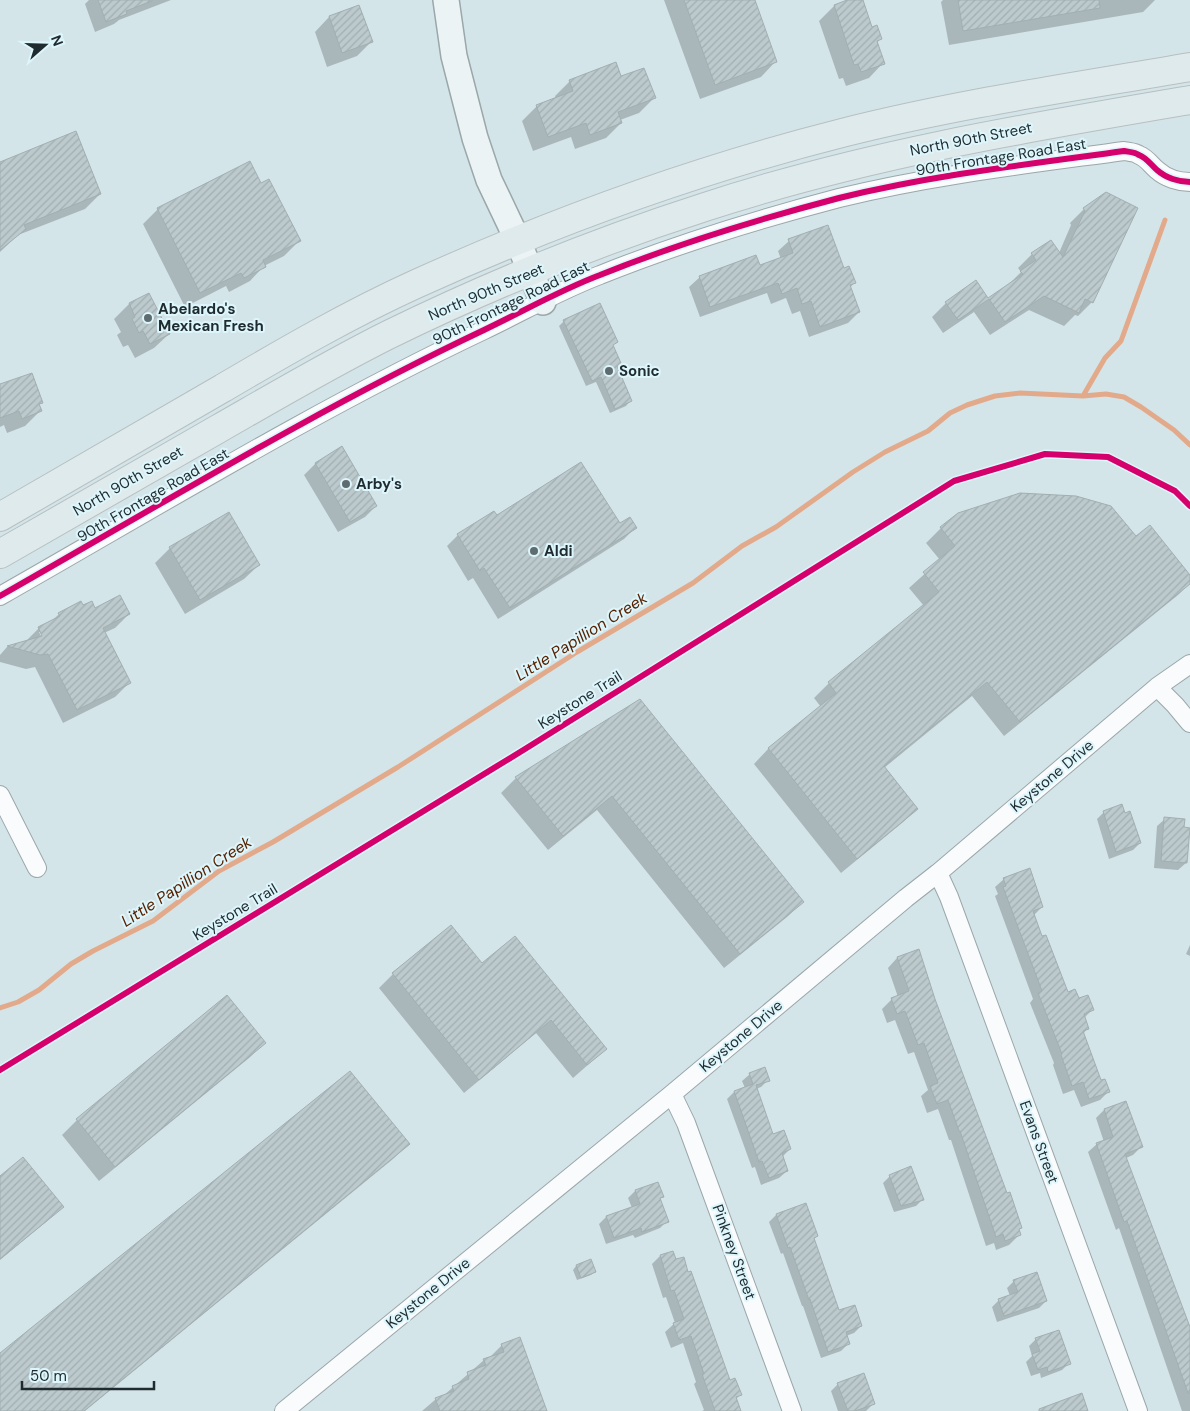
<svg xmlns="http://www.w3.org/2000/svg" width="1190" height="1411" font-family="'DM Sans',sans-serif">
  <style>
    .shadow { fill: #0003; fill-rule: evenodd }
    .lines { fill: none; stroke-linecap: round; stroke-linejoin: round }
    .stream { stroke: #e2aa8a; stroke-width: 5 }
    .building { fill: url(#building-hatch); stroke: #a1afb1 }
    .street-casing { stroke: #9aa7ab; stroke-width: 20 }
    .secondary-casing { stroke: #9aa7ab; stroke-width: 28 }
    .primary-casing { stroke: #b7bfc1; stroke-width: 30 }
    .street { stroke: #f9fbfc; stroke-width: 18 }
    .secondary { stroke: #ecf3f4; stroke-width: 25 }
    .primary { stroke: #dfeaed; stroke-width: 28 }
    .cycleway-casing { stroke: #ddf6fc; stroke-width: 9 }
    .cycleway { stroke: #d6006c; stroke-width: 6 }
    .poi-dot { fill: #5e6c6f; stroke: #ddf6fc; stroke-width: 2 }
    .labels { text-anchor: middle; stroke-width: 4; stroke-linejoin: round; paint-order: stroke }
    .street-label { font-size: 15px; fill: #1f2b2e; stroke: #ddf6fc }
    .poi-label { font-size: 15px; font-weight: bold; fill: #1f2b2e; stroke: #ddf6fc; text-anchor: start }
    .water-label { font-size: 16px; font-style: italic; fill: #572100; stroke: #ddf6fc }
  </style>
  <defs>
    <pattern id="building-hatch" width="6" height="6" patternUnits="userSpaceOnUse" patternTransform="scale(1.25)"><rect width="6" height="6" fill="#bccace"/><path d="M-1 1l2-2M0 6l6-6M5 7l2-2" fill="none" stroke="#a1aeb1"/></pattern>
  </defs>
  <rect width="100%" height="100%" fill="#d4e5e9"/>
  <path class="shadow" d="M89 0H171L119 20 114 24 95 32 85 4Z
    M664 0H753L775 62 761 77 700 99Z
    M851 0H862L871 28 880 39 877 43 883 63 869 78 846 86 843 78 839 79 819 21 834 6Z
    M943 0H1155L1143 12 949 45 941 2Z
    M329 17 372 41 357 56 327 67 315 32Z
    M621 78 654 98 639 113 620 120 621 123 606 138 575 149 571 137 533 151 522 121 537 106 556 99 555 96 570 81Z
    M0 163 100 194 85 209 18 235 0 252Z
    M261 185 299 241 284 256 264 266 250 281 229 292 226 286 185 307 143 224 158 209Z
    M1106 193 1092 302 1078 316 1075 315 1064 326 1029 310 990 335 974 312 943 333 932 317 946 303 976 282 988 300 1007 286 1021 272 1018 268 1032 254 1059 253 1071 225 1070 223 1084 209Z
    M789 241 843 269 854 283 850 288 859 312 848 323 809 337 800 311 792 314 786 298 771 304 767 293 700 317 689 287 700 277 759 267 781 259 778 251Z
    M149 294 169 334 154 348 135 358 128 345 123 347 117 335 121 332 114 319 129 304Z
    M564 321 616 342 612 346 616 367 631 400 626 406 610 413 596 382 586 386 559 326Z
    M0 386 41 402 38 405 40 411 25 426 7 433 4 425 0 427Z
    M342 448 376 506 365 517 338 532 304 475 315 464Z
    M494 512 497 517 619 525 635 528 624 539 498 619 473 578 468 581 447 546 458 535Z
    M941 528 1135 538 1190 577V583L1178 595 1004 736 972 696 884 768 917 809 902 823 841 873 754 764 768 749 821 707 814 698 829 683 924 606 909 588 940 560 926 543Z
    M170 548 259 565 244 579 185 614 155 563Z
    M82 607 129 614 115 628 104 633 129 683 115 697 63 723 35 667 26 669 0 662V655L7 647 25 642 39 628 51 622 59 614ZM39 632H41L44 642Z
    M640 701 802 902 787 917 724 968 597 810 548 850 501 793 516 778Z
    M1104 812 1140 843 1133 850 1109 859 1097 819Z
    M1165 819 1183 828 1186 863 1178 870 1154 868 1157 826Z
    M1004 879 1042 907 1033 916 1067 994 1092 1010 1084 1018 1088 1028 1083 1034 1100 1082 1109 1091 1100 1100 1081 1107 1074 1090 1063 1094 1053 1065 1054 1063 1030 1003 1033 999 995 896 998 894 995 887Z
    M450 927 482 965 606 1049 573 1078 536 1033 464 1093 379 988 393 974Z
    M1190 945V956L1186 954Z
    M897 958 934 999 1006 1194 1021 1228 1018 1230 1019 1235 1009 1245 996 1250 994 1243 986 1246 951 1140H949L938 1109 927 1113 921 1096 928 1090 914 1052 908 1054 895 1020 887 1023 882 1009 892 999 898 997 888 968Z
    M227 997 264 1043 249 1058 99 1181 62 1135 77 1120Z
    M750 1074 768 1080 761 1087 756 1089 772 1136 790 1149 783 1156 787 1171 779 1178 761 1185 755 1167 752 1168 727 1099 734 1092 745 1088 742 1081Z
    M1126 1103 1141 1147 1133 1155 1126 1158 1190 1330V1411H1182L1119 1228 1116 1230 1088 1152 1097 1144 1104 1142 1096 1118 1104 1110Z
    M408 1144 393 1159 85 1411H0V1355Z
    M890 1176 923 1199 916 1206 894 1212 883 1183Z
    M0 1177 62 1207 47 1221 0 1260Z
    M635 1191 662 1196 659 1199 667 1221 660 1228 635 1238 633 1235 606 1244 599 1224 606 1217 632 1208 628 1198Z
    M805 1205 817 1236 813 1240 838 1312 861 1326 854 1333 846 1336 848 1344 841 1351 821 1358 803 1306H802L783 1253 781 1254 769 1222 776 1215Z
    M672 1253 729 1382 740 1395 735 1400 739 1411H702L704 1410 694 1384 696 1382 683 1343 671 1348 665 1332 675 1323 666 1297 663 1298 652 1264 660 1256Z
    M590 1261 594 1272 591 1275 577 1280 573 1270 576 1266Z
    M1014 1281 1046 1301 1039 1308 997 1322 992 1307 999 1300 1010 1296 1007 1288Z
    M1036 1339 1069 1363 1062 1370 1041 1378 1040 1373 1031 1376 1026 1362 1032 1356 1029 1346Z
    M502 1345 546 1411H422L436 1399 443 1396 484 1360 488 1359Z
    M838 1384 873 1404 866 1411H838L831 1391Z"/>
  <g class="lines">
    <path class="stream" d="M1083 396 1105 358 1121 341 1165 220
      M0 1008 18 1002 39 990 71 964 93 951 153 921 219 871 273 842 398 767 577 652 693 583 742 546 776 527 853 472 885 452 928 431 950 413 967 405 995 396 1020 393 1083 396 1106 394 1124 397 1141 407 1174 430 1190 445"/>
  </g>
  <path class="building" d="M98 0H152V1L126 11 127 14 106 22Z
    M684 0H755L777 62 715 85Z
    M847 0H863L872 27 877 25 882 39 877 41 885 64 861 72 858 64 854 65 834 5Z
    M958 0H1099L1100 8 963 31Z
    M359 5 373 42 342 53 329 16Z
    M616 62 621 76 644 68 656 98 618 112 622 123 590 135 586 123 548 137 536 105 573 91 569 80Z
    M76 131 101 194 24 225 26 229 0 250V162Z
    M250 161 261 183 269 179 301 241 263 260 266 267 244 278 241 273 200 293 157 208Z
    M1106 192 1138 208 1093 303 1085 299 1079 313 1044 296 1005 322 989 299 958 320 945 302 976 280 988 298 1023 274 1020 271 1036 260 1031 253 1051 240 1063 257 1085 211 1083 208Z
    M828 225 844 268 849 266 856 283 850 285 860 312 820 327 811 301 802 304 797 288 782 294 778 283 710 307 699 276 756 255 760 265 793 253 788 239Z
    M149 293 170 334 150 344 143 331 139 333 132 319 135 317 129 303Z
    M600 303 618 342 613 345 621 363 617 366 632 401 615 409 601 377 592 381 563 320Z
    M32 373 43 403 39 404 42 411 22 419 19 411 0 418V384Z
    M342 446 377 506 350 522 315 463Z
    M581 462 620 523 630 517 637 528 510 608 484 568 480 571 457 534 494 511 497 515Z
    M1020 493 1076 496 1111 506 1136 536 1150 525 1190 575V584L1020 722 987 682 884 766 918 809 857 859 768 748 836 693 828 682 939 592 923 572 955 546 940 527 958 513Z
    M229 512 260 565 200 600 169 547Z
    M120 595 130 614 103 628 131 683 77 710 48 654 40 655 7 646 42 636 38 627 60 616 58 613 81 601 83 605 92 601 95 608Z
    M640 699 804 902 740 954 612 796 563 836 515 777Z
    M1122 804 1125 813 1130 811 1141 843 1116 852 1103 811Z
    M1164 817 1185 819 1184 827 1190 828 1187 863 1161 861Z
    M1030 868 1043 907 1033 911 1042 936 1046 935 1068 992 1075 989 1079 998 1088 995 1094 1010 1084 1014 1089 1029 1083 1031 1101 1080 1105 1079 1110 1092 1089 1099 1083 1082 1072 1086 1061 1055 1062 1054 1038 993 1042 991 1003 887 1006 886 1003 878Z
    M451 925 482 963 515 936 607 1049 587 1065 551 1020 479 1080 392 973Z
    M919 949 935 999 1007 1193 1010 1192 1022 1228 1019 1229 1021 1235 1005 1241 1003 1234 996 1237 960 1131H959L948 1100 937 1104 930 1086 938 1083 924 1043 918 1045 905 1011 897 1014 891 998 909 991 897 957Z
    M227 995 266 1043 115 1167 76 1119Z
    M765 1067 770 1081 756 1085 773 1134 784 1130 791 1149 782 1153 788 1171 769 1178 762 1161 759 1162 734 1091 753 1084 749 1073Z
    M350 1071 410 1144 84 1411H0V1353Z
    M1126 1101 1143 1147 1125 1154 1190 1327V1393H1188L1127 1221 1124 1222 1096 1143 1113 1137 1104 1109Z
    M23 1157 64 1207 0 1259V1176Z
    M911 1166 924 1200 901 1206 889 1175Z
    M658 1182 664 1197 660 1198 669 1222 642 1232 641 1228 614 1238 606 1216 640 1204 635 1190Z
    M806 1203 818 1236 814 1238 839 1310 855 1305 862 1326 846 1332 850 1344 828 1352 810 1299 809 1300 790 1247 788 1248 776 1214Z
    M673 1251 676 1259 684 1257 688 1272 691 1271 730 1380 735 1378 742 1395 736 1397 741 1411H715L702 1374H704L691 1336 679 1340 673 1323 684 1319 674 1290 671 1291 660 1255Z
    M591 1259 596 1272 581 1278 576 1265Z
    M1037 1272 1047 1301 1004 1316 998 1299 1018 1292 1013 1280Z
    M1059 1330 1071 1364 1048 1372 1047 1367 1038 1370 1032 1354 1040 1351 1035 1338Z
    M520 1337 547 1411H440L435 1398 454 1391 452 1386 469 1379 467 1372 486 1365 483 1359 504 1352 501 1344Z
    M864 1373 875 1404 855 1411H848L837 1383Z
    M1082 1393 1088 1411H1039V1409Z"/>
  <g class="lines">
    <g class="street-casing">
      <path id="street" d="M0 596C160 505 317 409 484 330 522 312 560 290 600 275 677 244 759 219 839 198 933 175 1029 164 1124 151 1129 152 1135 152 1139 155 1147 158 1151 165 1157 170 1166 178 1179 182 1190 182
        M1157 687 1175 705 1190 723
        M0 795 37 868
        M938 873 949 897 1138 1411
        M672 1094 686 1123 792 1411
        M284 1411 672 1094 906 898 938 873 1157 687 1190 664"/>
    </g>
    <g class="secondary-casing">
      <path id="secondary" d="M446 0 454 56 475 138 489 180 518 241 543 302"/>
    </g>
    <g class="primary-casing">
      <path id="primary" d="M0 517C75 474 149 431 223 388 286 351 350 314 416 284 553 222 696 170 842 133 956 104 1074 87 1190 67
        M0 554C73 512 146 471 218 429 274 397 330 364 388 335 488 286 599 241 705 207 864 155 1025 128 1190 100"/>
    </g>
    <use href="#street" class="street"/>
    <use href="#secondary" class="secondary"/>
    <use href="#primary" class="primary"/>
    <g class="cycleway-casing">
      <path id="cycleway" d="M0 596C160 505 317 409 484 330 522 312 560 290 600 275 677 244 759 219 839 198 933 175 1029 164 1124 151 1129 152 1135 152 1139 155 1147 158 1151 165 1157 170 1166 178 1179 182 1190 182
        M0 1070 525 749 954 481 1045 454 1108 457 1175 491 1190 506"/>
    </g>
    <use href="#cycleway" class="cycleway"/>
  </g>
  <g class="poi-dot">
    <circle cx="148" cy="318" r="5"/>
    <circle cx="609" cy="371" r="5"/>
    <circle cx="346" cy="484" r="5"/>
    <circle cx="534" cy="551" r="5"/>
  </g>
  <g class="labels">
    <g class="street-label">
      <text transform="translate(971 139) rotate(-11)" y="5">North 90th Street</text>
      <text transform="translate(1001 157) rotate(-9)" y="5">90th Frontage Road East</text>
      <text transform="translate(486 292) rotate(-23)" y="5">North 90th Street</text>
      <text transform="translate(511 303) rotate(-26)" y="5">90th Frontage Road East</text>
      <text transform="translate(128 481) rotate(-30)" y="5">North 90th Street</text>
      <text transform="translate(153 495) rotate(-30)" y="5">90th Frontage Road East</text>
      <text transform="translate(580 700) rotate(-32)" y="5">Keystone Trail</text>
      <text transform="translate(1052 776) rotate(-40)" y="5">Keystone Drive</text>
      <text transform="translate(235 912) rotate(-31)" y="5">Keystone Trail</text>
      <text transform="translate(741 1036) rotate(-40)" y="5">Keystone Drive</text>
      <text transform="translate(1039 1142) rotate(70)" y="5">Evans Street</text>
      <text transform="translate(734 1252) rotate(70)" y="5">Pinkney Street</text>
      <text transform="translate(428 1293) rotate(-39)" y="5">Keystone Drive</text>
    </g>
    <g class="poi-label">
      <text x="158" y="314">Abelardo's<tspan x="158" dy="17">Mexican Fresh</tspan></text>
      <text x="619" y="376">Sonic</text>
      <text x="356" y="489">Arby's</text>
      <text x="544" y="556">Aldi</text>
    </g>
    <g class="water-label">
      <text transform="translate(581 636) rotate(-32)" y="6">Little Papillion Creek</text>
      <text transform="translate(186 881) rotate(-33)" y="6">Little Papillion Creek</text>
    </g>
  </g>
  <g transform="translate(45 45) rotate(70)" stroke="#ddf6fc" stroke-width="4" paint-order="stroke">
  <path d="M0-4L9 19L0 12L-9 19Z" fill="#1f2b2e"/>
  <text y="-8" font-size="14" font-weight="bold" text-anchor="middle" fill="#1f2b2e">N</text>
  </g>
  <path d="M22 1381v8h132v-8" fill="none" stroke="#1f2b2e" stroke-width="2.5"/>
  <text x="30" y="1381" font-size="15" fill="#1f2b2e" stroke="#ddf6fc" stroke-width="4" paint-order="stroke">50 m</text>
</svg>
